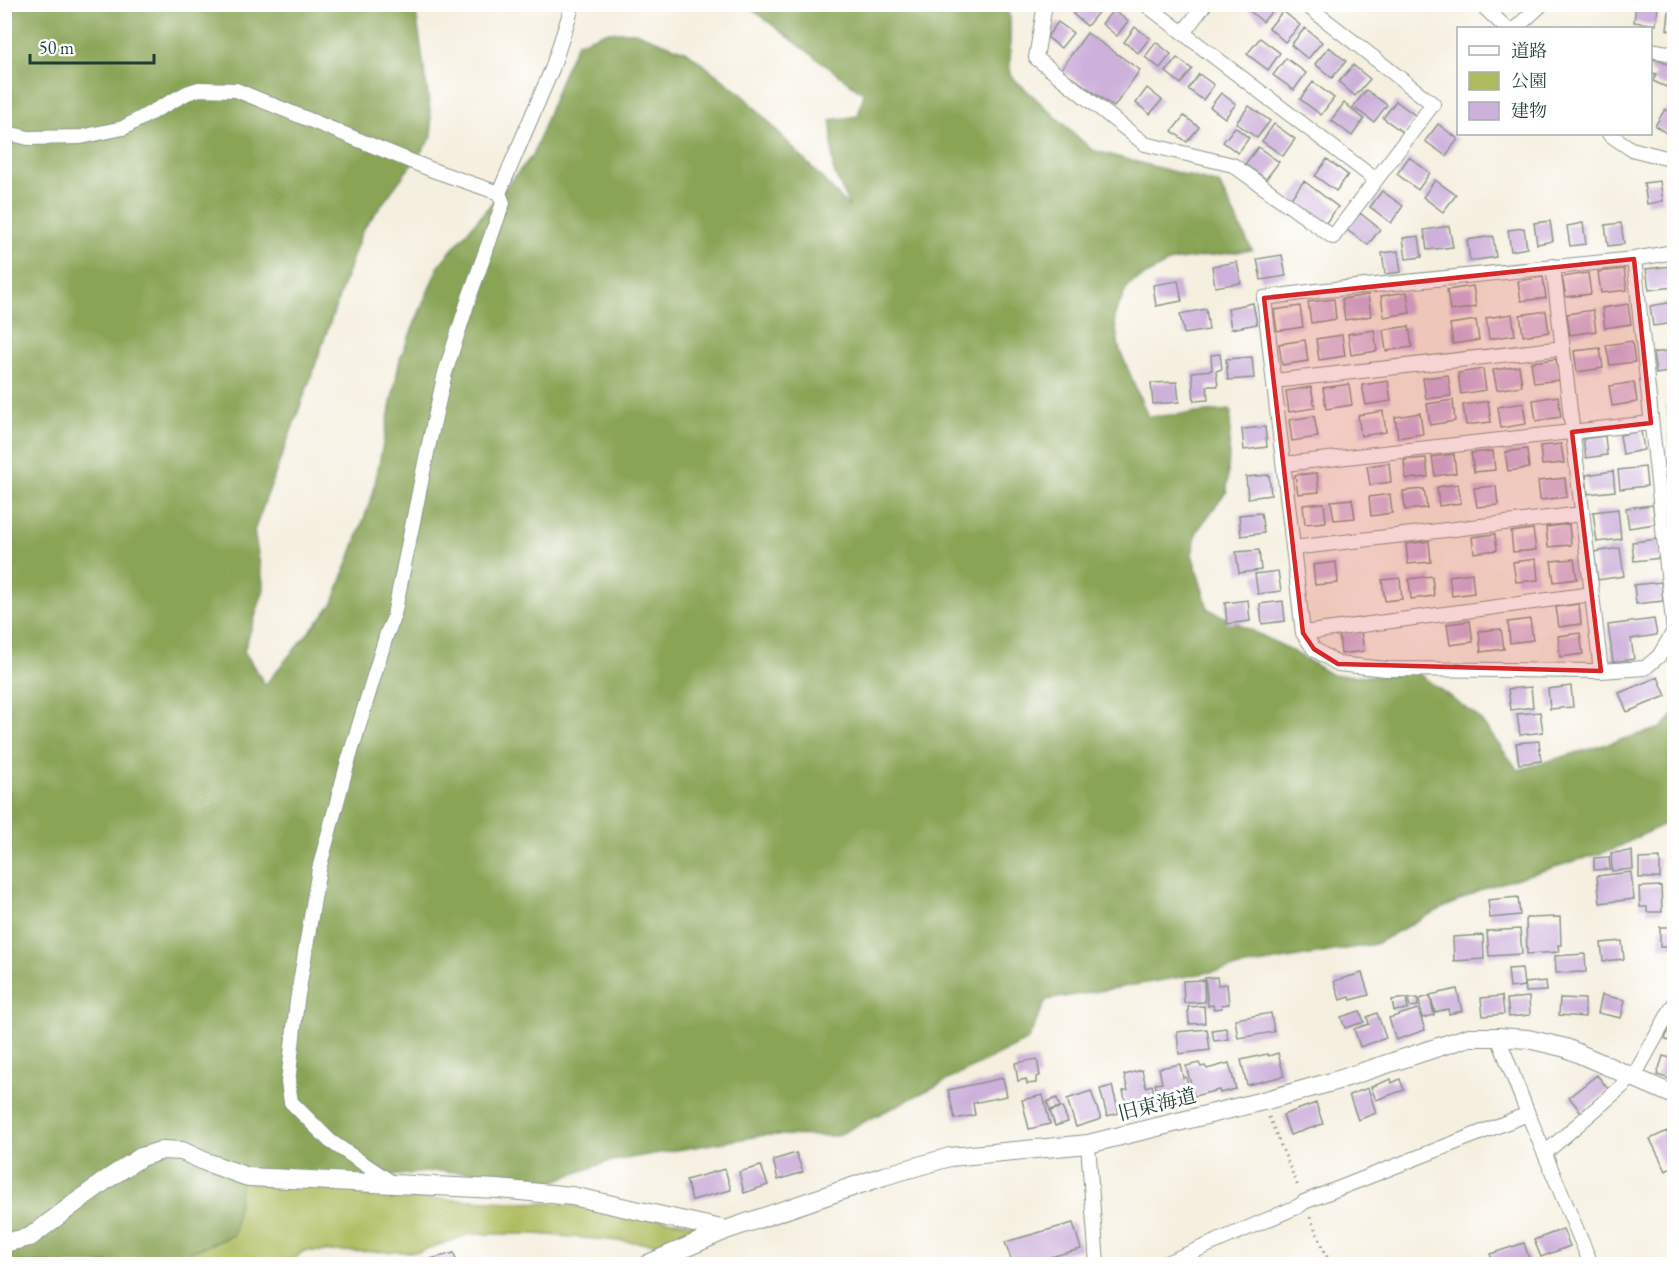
<svg xmlns="http://www.w3.org/2000/svg" width="1679" height="1269" font-family="'EB Garamond','Noto Serif JP',serif">
  <style>
    .green { fill: #aebc5f; stroke: #667c4a; stroke-width: 1.5 }
    .forest { fill: #8aa456; stroke: #547045; stroke-width: 1.5 }
    .building { fill: #ceb1da }
    .lines { fill: none; stroke-linecap: round; stroke-linejoin: round }
    .minor-casing { stroke: #8a968a; stroke-width: 16 }
    .tertiary-casing { stroke: #8a968a; stroke-width: 20 }
    .path { stroke: #8a968a; stroke-width: 3; stroke-dasharray: 1.5 4.5; stroke-linecap: butt }
    .minor { stroke: #fff; stroke-width: 14 }
    .tertiary { stroke: #fff; stroke-width: 18 }
    .marked { fill: #d62828; fill-opacity: 0.2; stroke: #d62828; stroke-width: 4.5; stroke-linejoin: round }
    .labels { text-anchor: middle; stroke-width: 6; stroke-linejoin: round; paint-order: stroke }
    .street-label { font-size: 20px; fill: #1f3d34; stroke: #fff }
  </style>
  <rect width="100%" height="100%" fill="#fff"/>
  <filter id="ink" filterUnits="userSpaceOnUse"><feTurbulence type="fractalNoise" baseFrequency=".0167" numOctaves="2"/><feDisplacementMap in="SourceGraphic" scale="12" xChannelSelector="R" yChannelSelector="G"/><feConvolveMatrix kernelMatrix="1 2 1 2 8 2 1 2 1" color-interpolation-filters="sRGB"/></filter>
  <filter id="wash" filterUnits="userSpaceOnUse"><feTurbulence type="fractalNoise" baseFrequency=".008" numOctaves="4" result="noise"/><feDisplacementMap in="SourceGraphic" scale="24" xChannelSelector="R" yChannelSelector="G"/><feGaussianBlur stdDeviation="1.35" result="paint"/><feColorMatrix in="noise" values="0 0 0 0 0 0 0 0 0 0 0 0 0 0 0 0 0 1.4 0 .05"/><feComposite in="paint" operator="in"/></filter>
  <g filter="url(#wash)">
    <rect width="100%" height="100%" fill="#f5efdf"/>
    <path class="green" d="M241 1181 393 1192 414 1198 565 1204 713 1227 668 1245 536 1234H470L418 1252 303 1251 290 1264H159L228 1238Z"/>
    <path class="forest" d="M1005 4 1010 18V75L1092 150 1219 184 1252 250 1171 261 1128 285 1114 317 1119 348 1148 417 1231 410 1227 491 1197 531 1192 554 1208 609 1287 648 1332 675 1385 676 1416 672 1478 717 1518 770 1661 728 1674 715V819L1612 850 1488 887 1424 917 1375 944 1046 1000 1028 1040 836 1136 765 1135 607 1162 551 1182 491 1173 435 1171 347 1181H241L234 1235 159 1264H5V5H415L431 117 432 137 362 231 311 377 254 531 264 589 244 651 265 685 333 603 373 494 400 359 439 265 533 155 561 79 577 43 606 32H635L687 52 744 96 850 208 833 169 831 120 858 116 864 94 754 11 749 5Z
      M1674 398V452H1670L1668 406Z"/>
    <g id="blocks">
      <path class="building" d="M1080 4H1105L1087 26 1073 14Z
        M1249 4H1278L1263 22 1246 8Z
        M1636 4 1658 7 1656 25 1634 22Z
        M1113 10 1128 21 1117 36 1102 24Z
        M1283 11 1300 25 1285 42 1269 28Z
        M1669 11 1674 12V31L1667 30Z
        M1058 22 1073 33 1061 48 1047 37Z
        M1135 27 1150 38 1138 53 1124 42Z
        M1305 28 1322 42 1308 59 1291 45Z
        M1087 33 1140 70 1114 107 1061 69Z
        M1260 38 1280 53 1268 70 1247 54Z
        M1156 42 1171 54 1160 68 1145 57Z
        M1329 47 1346 61 1332 78 1315 64Z
        M1177 58 1192 69 1181 84 1166 72Z
        M1286 58 1306 73 1294 90 1273 75Z
        M1653 58 1674 67 1666 87 1653 81 1656 74 1650 72V63Z
        M1353 65 1370 79 1355 96 1339 82Z
        M1199 74 1214 85 1203 100 1188 89Z
        M1313 82 1334 98 1321 115 1300 99Z
        M1147 88 1162 100 1150 114 1136 103Z
        M1366 90 1387 105 1374 122 1353 107Z
        M1221 93 1236 104 1225 118 1210 107Z
        M1396 101 1416 116 1404 133 1383 118Z
        M1344 103 1364 119 1352 136 1331 120Z
        M1249 106 1270 121 1257 138 1236 123Z
        M1665 109 1674 115V138L1655 126Z
        M1184 116 1199 127 1187 142 1172 131Z
        M1274 124 1295 139 1283 156 1262 141Z
        M1438 124 1458 139 1446 156 1425 141Z
        M1235 127 1249 138 1238 153 1223 142Z
        M1258 147 1279 162 1266 179 1245 164Z
        M1409 157 1430 173 1418 190 1397 174Z
        M1327 159 1348 175 1336 191 1315 176Z
        M1435 180 1456 195 1443 212 1423 197Z
        M1304 181 1338 207 1325 224 1291 198Z
        M1660 181 1663 201 1647 204 1644 183Z
        M1382 191 1403 206 1391 223 1370 207Z
        M1670 192H1674V213H1673Z
        M1360 213 1380 229 1368 245 1347 230Z
        M1550 221 1553 241 1537 244 1534 223Z
        M1583 223 1586 244 1570 246 1567 226Z
        M1621 223 1624 244 1608 246 1605 225Z
        M1449 226 1453 247 1427 250 1424 230Z
        M1524 228 1527 248 1511 251 1508 230Z
        M1419 236 1422 257 1406 259 1403 238Z
        M1493 236 1496 257 1470 261 1467 240Z
        M1398 251 1401 272 1385 274 1382 253Z
        M1282 255 1286 276 1261 280 1257 259Z
        M1237 262 1241 283 1215 287 1212 266Z
        M1671 266 1674 287 1649 290 1646 269Z
        M1624 269 1627 290 1601 293 1598 272Z
        M1588 273 1591 294 1566 297 1562 277Z
        M1543 277 1546 298 1521 301 1518 281Z
        M1178 281 1182 301 1156 306 1153 285Z
        M1473 286 1476 307 1450 311 1447 290Z
        M1407 292 1410 313 1384 317 1381 296Z
        M1368 295 1371 316 1345 320 1342 299Z
        M1334 299 1336 319 1311 323 1308 302Z
        M1674 302V323L1653 326 1650 306Z
        M1253 303 1257 324 1231 329 1228 308Z
        M1628 304 1631 324 1605 328 1602 308Z
        M1300 306 1303 327 1277 331 1274 310Z
        M1206 309 1209 330 1184 334 1180 314Z
        M1593 310 1596 331 1570 335 1567 314Z
        M1546 311 1549 332 1523 336 1520 315Z
        M1512 314 1515 335 1489 339 1486 318Z
        M1476 320 1479 340 1453 344 1450 324Z
        M1409 326 1412 347 1386 351 1383 330Z
        M1374 330 1377 351 1351 355 1348 334Z
        M1342 335 1345 356 1319 360 1316 339Z
        M1305 340 1308 361 1282 365 1279 344Z
        M1632 341 1635 362 1610 365 1606 345Z
        M1600 348 1603 368 1577 372 1574 351Z
        M1674 350V371L1656 374 1653 353Z
        M1220 354 1222 369 1216 371 1218 386H1207L1208 400 1194 401 1192 372 1212 370 1211 355Z
        M1252 357 1254 378 1228 380 1226 359Z
        M1556 359 1560 380 1534 383 1531 362Z
        M1519 366 1522 386 1497 390 1493 370Z
        M1483 369 1486 390 1461 394 1458 373Z
        M1448 375 1451 396 1426 399 1423 378Z
        M1388 381 1391 401 1366 405 1362 385Z
        M1177 382 1179 402 1153 404 1151 383Z
        M1634 382 1637 402 1612 406 1609 386Z
        M1349 384 1352 405 1326 409 1323 388Z
        M1311 387 1315 408 1289 412 1286 391Z
        M1558 396 1561 417 1536 421 1533 400Z
        M1453 400 1455 421 1430 425 1427 404Z
        M1488 401 1491 422 1466 425 1463 405Z
        M1523 403 1526 424 1501 428 1498 407Z
        M1383 411 1386 432 1361 436 1358 415Z
        M1420 413 1423 434 1398 438 1395 417Z
        M1314 416 1318 437 1292 441 1289 420Z
        M1265 427 1267 447 1244 450 1242 429Z
        M1641 431 1644 450 1623 454 1620 435Z
        M1605 436 1607 455 1586 458 1583 439Z
        M1561 444 1564 463 1542 465 1540 446Z
        M1527 449 1529 468 1508 471 1505 452Z
        M1493 451 1495 470 1474 472 1471 453Z
        M1454 454 1456 473 1435 476 1432 457Z
        M1426 458 1428 477 1406 479 1404 460Z
        M1389 463 1391 482 1370 485 1367 466Z
        M1645 467 1647 486 1620 489 1618 470Z
        M1613 471 1615 491 1588 494 1586 475Z
        M1317 473 1319 492 1298 494 1295 475Z
        M1269 475 1271 495 1248 498 1246 477Z
        M1565 478 1567 497 1540 500 1538 481Z
        M1458 484 1461 503 1439 506 1437 487Z
        M1496 486 1498 505 1477 507 1474 488Z
        M1424 489 1427 508 1405 510 1403 491Z
        M1390 494 1392 513 1371 516 1369 497Z
        M1352 499 1355 518 1334 520 1331 501Z
        M1324 503 1326 522 1305 524 1303 505Z
        M1653 505 1655 524 1629 528 1626 508Z
        M1618 509 1621 539 1597 542 1593 512Z
        M1261 513 1264 533 1241 536 1239 515Z
        M1569 524 1571 545 1548 547 1546 527Z
        M1533 529 1536 550 1513 552 1511 532Z
        M1495 534 1497 550 1474 553 1472 537Z
        M1659 539 1661 558 1634 561 1632 542Z
        M1429 541 1431 562 1408 564 1406 544Z
        M1620 548 1624 576 1598 580 1594 552Z
        M1259 550 1261 570 1239 573 1236 552Z
        M1536 559 1538 580 1516 582 1513 562Z
        M1574 559 1577 579 1554 582 1551 561Z
        M1336 562 1338 583 1315 585 1313 565Z
        M1278 571 1281 591 1258 594 1255 574Z
        M1472 573 1474 593 1452 596 1449 576Z
        M1432 576 1434 596 1411 599 1409 579Z
        M1400 578 1402 599 1385 601 1382 580Z
        M1661 582 1663 601 1636 604 1634 585Z
        M1248 600 1250 621 1227 624 1225 603Z
        M1283 601 1285 621 1262 624 1260 604Z
        M1579 604 1581 624 1559 627 1556 607Z
        M1530 619 1533 640 1510 643 1508 622Z
        M1654 619 1657 635 1631 639 1634 659 1613 662 1608 625Z
        M1470 621 1473 642 1450 645 1447 624Z
        M1501 629 1504 649 1481 652 1479 631Z
        M1361 631 1364 651 1341 654 1339 634Z
        M1580 633 1583 654 1560 657 1558 636Z
        M1658 677 1666 696 1627 712 1619 693Z
        M1571 686 1573 707 1550 709 1548 689Z
        M1531 687 1533 707 1511 710 1508 689Z
        M1540 712 1543 732 1520 735 1517 714Z
        M1539 741 1541 761 1519 764 1516 743Z
        M1632 851 1633 869 1612 871 1611 853Z
        M1609 857 1610 869 1594 870V858Z
        M1660 858V878H1639V859Z
        M1631 872 1634 899 1600 903 1597 876Z
        M1661 886 1662 912H1647V907H1640L1639 887Z
        M1518 897 1520 915 1490 918 1488 900Z
        M1560 917 1561 945H1558L1559 952 1527 954 1526 918Z
        M1660 927H1674V947H1660Z
        M1520 929 1522 954 1489 956 1487 931Z
        M1483 935 1484 959 1454 961 1453 937Z
        M1622 941 1624 959 1603 961 1601 943Z
        M1585 954 1586 972 1556 973 1555 956Z
        M1522 968 1524 986 1510 988 1508 969Z
        M1362 973 1369 995 1351 1000 1350 997 1340 1000 1334 981Z
        M1217 977 1218 985 1227 984 1229 1004 1221 1005 1222 1008 1214 1009 1213 1005 1208 1006 1205 978Z
        M1204 980 1205 1002 1184 1003 1183 981Z
        M1546 981 1547 991 1526 992 1525 983Z
        M1457 989 1462 1011 1449 1014 1448 1009 1435 1012 1430 995Z
        M1602 995 1625 1000 1621 1018 1598 1013Z
        M1430 996 1434 1015 1422 1018 1419 999Z
        M1502 996 1504 1014 1483 1016 1481 998Z
        M1529 997 1530 1015 1509 1017 1507 999Z
        M1406 998 1408 1009 1394 1011 1392 1000Z
        M1417 998 1418 1006 1410 1007 1408 999Z
        M1560 998 1585 999V1017L1559 1015Z
        M1204 1006 1205 1023 1189 1024 1188 1007Z
        M1418 1009 1425 1030 1396 1040 1389 1018Z
        M1360 1011 1364 1022 1345 1028 1341 1017Z
        M1271 1013 1274 1032 1238 1038 1235 1019Z
        M1377 1013 1386 1038 1360 1047 1354 1029 1369 1024 1367 1017Z
        M1672 1021 1674 1022V1043L1665 1039Z
        M1226 1028 1228 1039 1214 1041 1212 1030Z
        M1207 1029 1210 1050 1179 1054 1177 1032Z
        M1278 1053 1284 1076 1247 1085 1241 1060 1267 1054 1269 1056Z
        M1663 1056 1674 1059V1080L1657 1075Z
        M1037 1059 1040 1076 1036 1077V1083L1027 1084 1026 1079 1018 1081 1015 1063Z
        M1199 1063 1201 1067 1205 1066 1207 1069 1229 1063 1236 1089 1220 1093 1219 1090 1194 1096 1186 1066Z
        M1180 1064 1183 1078 1186 1077 1192 1101 1180 1104 1178 1101 1160 1105 1155 1084 1162 1083 1159 1068Z
        M1142 1070 1146 1087 1152 1085 1159 1110 1130 1118 1123 1091 1128 1090 1124 1075Z
        M1597 1075 1609 1090 1581 1112 1569 1097Z
        M1003 1078 1007 1096 973 1103 975 1115 955 1119 948 1090Z
        M1391 1079 1392 1083 1400 1079 1404 1090 1376 1100 1371 1087Z
        M1112 1086 1119 1113 1107 1116 1100 1089Z
        M1368 1088 1376 1113 1358 1120 1349 1095Z
        M1091 1091 1101 1119 1076 1127 1067 1099Z
        M1043 1095 1050 1124 1029 1129 1022 1100Z
        M1057 1098 1060 1107 1050 1110 1047 1102Z
        M1316 1103 1323 1124 1290 1135 1283 1115Z
        M1062 1107 1068 1122 1055 1126 1050 1111Z
        M1667 1131 1674 1146V1166L1666 1171 1650 1139Z
        M796 1153 803 1172 778 1180 773 1160Z
        M761 1166 768 1185 744 1193 739 1172Z
        M725 1169 731 1190 692 1200 686 1180Z
        M1073 1223 1081 1249 1023 1264H1013L1005 1242Z
        M1563 1229 1570 1246 1541 1257 1534 1240Z
        M1524 1243 1530 1261 1518 1264H1494L1490 1254Z
        M454 1253 457 1264H427L426 1260Z"/>
    </g>
  </g>
  <g filter="url(#ink)">
    <use href="#blocks" fill-opacity="0" stroke="#8a968a" stroke-width="1.5"/>
    <g class="lines">
      <g class="minor-casing">
        <path id="minor" d="M1045 4 1036 58 1145 144 1233 165 1333 237 1433 104 1305 4
          M1145 4 1376 180
          M1481 4 1506 28
          M1516 28 1542 4
          M1183 33 1205 4
          M1650 50 1674 54
          M4 132 28 138 81 137 123 128 187 93 199 89 236 90 435 171 499 193
          M1609 134 1631 149 1674 160
          M1634 259 1674 631 1659 656 1645 668 1601 671 1386 669 1338 664 1314 649 1303 633 1264 298 1316 291 1634 259 1674 252
          M1553 266 1601 671
          M1274 381 1563 348
          M1284 464 1651 423
          M1293 548 1582 514
          M1303 633 1592 594
          M1498 1037 1528 1114 1591 1264
          M1088 1144 1097 1264
          M1545 1153 1634 1076 1674 1004
          M394 1184 330 1141 291 1102 288 1082 297 1001 319 869 347 765 387 633 393 620 428 448 445 373 470 295 503 203 499 193 552 69 573 4
          M1164 1264 1299 1206 1304 1202 1528 1114"/>
      </g>
      <g class="tertiary-casing">
        <path id="tertiary" d="M4 1243 30 1237 106 1180 141 1157 163 1150 182 1151 206 1162 248 1177 498 1189 572 1196 726 1230
          M648 1264 726 1230 884 1176 950 1157 1088 1144 1263 1101 1335 1081 1469 1037H1498L1528 1039 1566 1048 1674 1095"/>
      </g>
      <path class="path" d="M1269 1117 1299 1189
        M1310 1217 1330 1264
        M1067 1264 1082 1260"/>
      <use href="#minor" class="minor"/>
      <use href="#tertiary" class="tertiary"/>
    </g>
  </g>
  <path class="marked" d="M1634 259 1651 423 1572 432 1601 671 1338 664 1314 649 1303 633 1264 298Z"/>
  <g class="labels">
    <g class="street-label">
      <text transform="translate(1157 1104) rotate(-14)" y="7">旧東海道</text>
    </g>
  </g>
  <rect width="1679" height="1269" fill="none" stroke="#fff" stroke-width="24"/>
  <rect x="1457" y="27" width="195" height="108" fill="#ffffff" stroke="#a5b1ae" stroke-width="1.5"/>
  <rect x="1469" y="46" width="30" height="9" fill="#ffffff" stroke="#a5b1ae" stroke-width="1.5"/>
  <text x="1511" y="57" font-size="18" fill="#1f3d34">道路</text>
  <rect x="1469" y="72" width="30" height="18" fill="#aebc5f" stroke="#a5b1ae" stroke-width="1.5"/>
  <text x="1511" y="87" font-size="18" fill="#1f3d34">公園</text>
  <rect x="1469" y="102" width="30" height="18" fill="#ceb1da" stroke="#a5b1ae" stroke-width="1.5"/>
  <text x="1511" y="117" font-size="18" fill="#1f3d34">建物</text>
  <path d="M30 54v9h124v-9" fill="none" stroke="#1f3d34" stroke-width="3"/>
  <text x="39" y="54" font-size="18" fill="#1f3d34" stroke="#ffffff" stroke-width="4.5" paint-order="stroke">50 m</text>
</svg>
